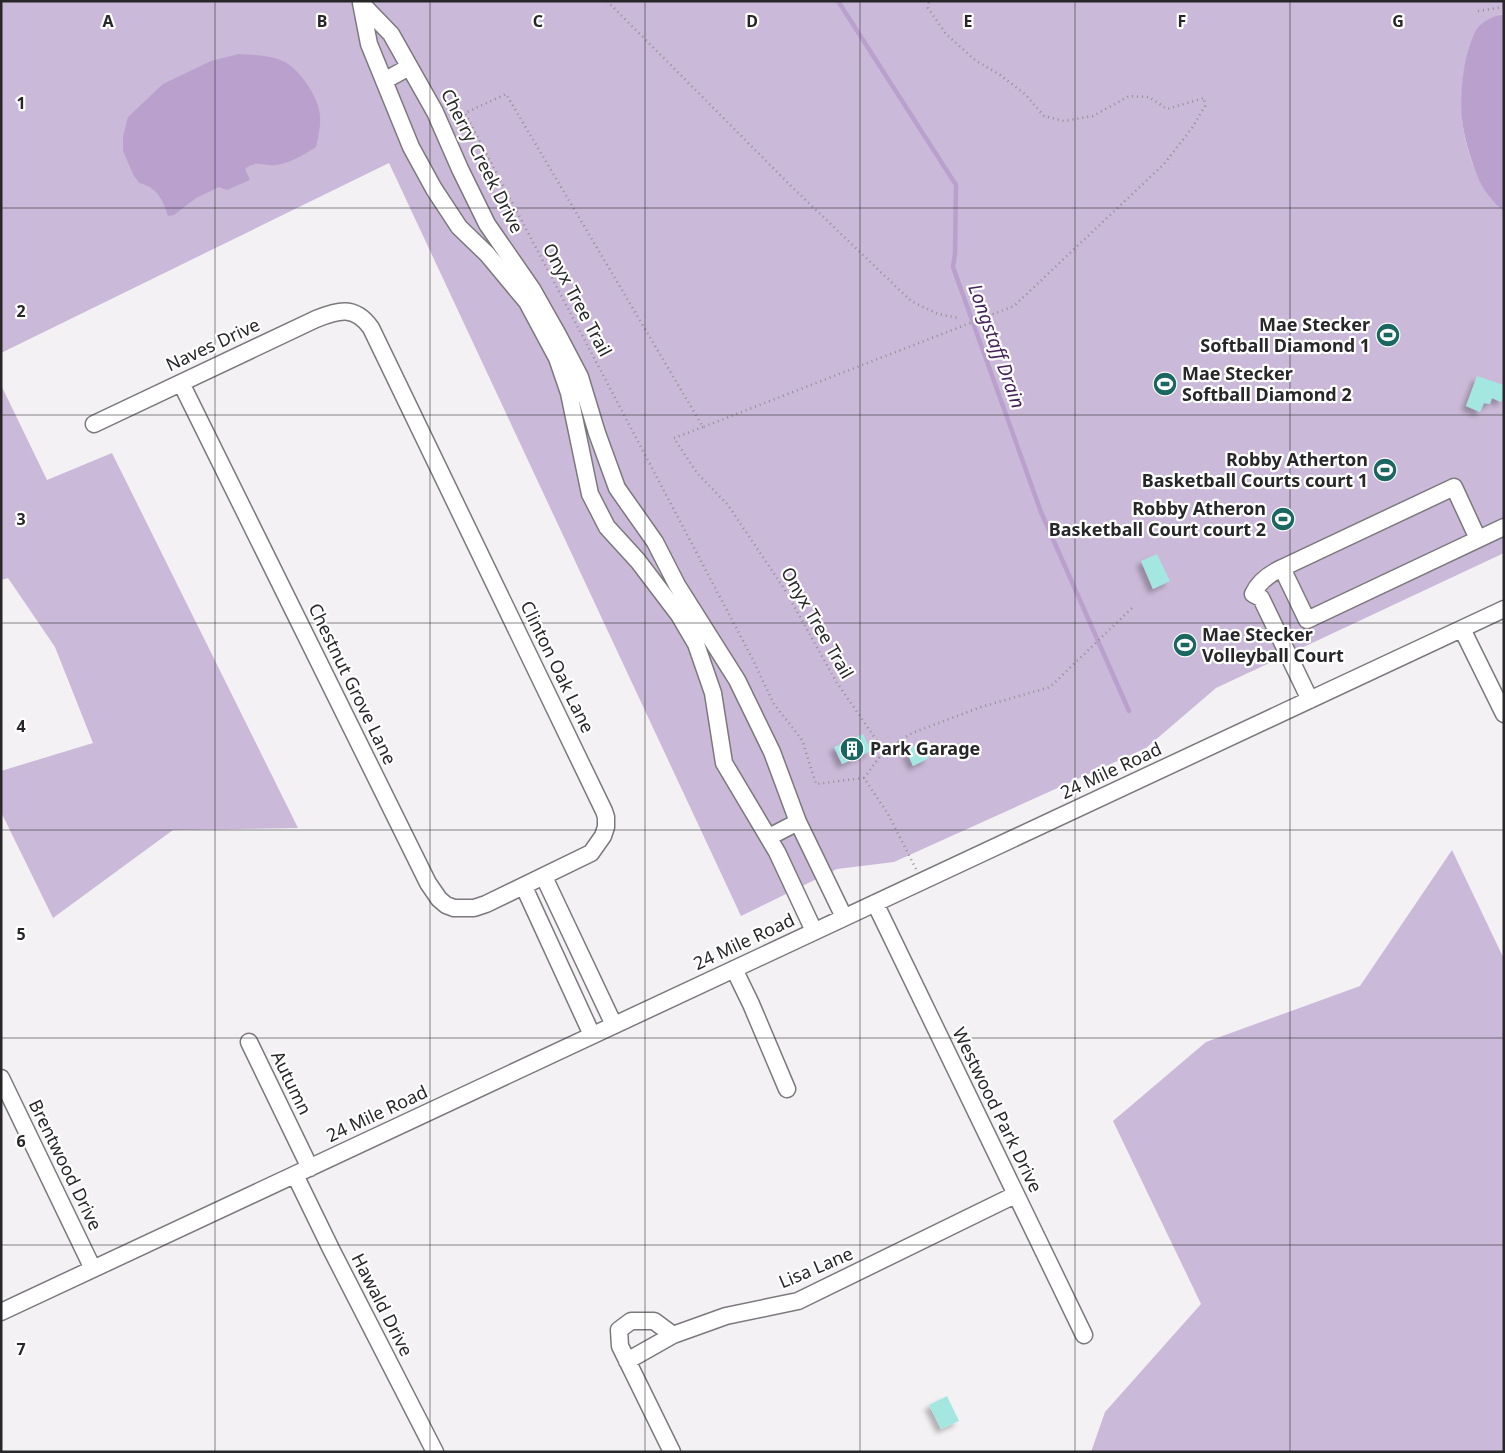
<svg xmlns="http://www.w3.org/2000/svg" width="1505" height="1453" font-family="'Noto Sans',sans-serif">
  <style>
    .green { fill: #cab9d8 }
    .water { fill: #baa1cd }
    .lines { fill: none; stroke-linecap: round; stroke-linejoin: round }
    .stream { stroke: #baa1cd; stroke-width: 4.5 }
    .building { fill: #a4e7e1; filter: url(#shadow) }
    .minor-casing { stroke: #7b797d; stroke-width: 19 }
    .path { stroke: #919092; stroke-width: 2.5; stroke-dasharray: 1 4; stroke-linecap: butt }
    .minor { stroke: #fff; stroke-width: 16 }
    .grid { fill: none; stroke: #272628; stroke-width: 1; stroke-opacity: 0.55 }
    .labels { text-anchor: middle; stroke-width: 4.5; stroke-linejoin: round; paint-order: stroke }
    .street-label { font-size: 18px; fill: #272628; stroke: #fff }
    .poi-label { font-size: 18px; font-weight: bold; fill: #272628; stroke: #fff; text-anchor: end }
    .water-label { font-size: 19px; font-style: italic; fill: #442359; stroke: #fff }
    .grid-label { font-size: 16px; text-anchor: middle; font-weight: bold; fill: #272628; stroke: #fff; stroke-width: 4.5; stroke-linejoin: round; paint-order: stroke }
  </style>
  <defs>
    <filter id="shadow"><feDropShadow dx="-4.5" dy="4.5" stdDeviation="2.5" flood-color="#0004"/></filter>
  </defs>
  <rect width="100%" height="100%" fill="#f3f1f4"/>
  <path class="green" d="M1 1H1504V14L1499 15C1492 20 1479 26 1475 33 1469 42 1467 56 1465 66 1455 117 1466 174 1504 212V553L1216 688 1146 748 894 862 837 869 741 916 389 163 1 353Z
    M1 385 47 480 112 453 298 828 173 830 53 918 1 812V771L93 743 55 647 8 578 1 580Z
    M1452 850 1504 959V1452H1091L1105 1412 1201 1304 1113 1121 1206 1042 1360 986Z"/>
  <path class="water" d="M1504 14V212C1493 202 1482 189 1477 175 1470 157 1464 138 1462 119 1459 96 1464 52 1475 32 1480 22 1493 16 1504 14Z
    M239 54C253 55 272 55 285 62 301 71 319 98 320 116 321 126 318 137 316 147 303 155 291 163 276 165 264 167 256 159 245 169L250 180 227 190 219 187 196 198 174 215 168 216C163 200 157 187 139 183L133 174 123 151V137L128 117 163 84 211 61Z"/>
  <g class="lines">
    <path class="stream" d="M838 1 956 185 955 254 953 267 1041 512 1129 711"/>
  </g>
  <path class="building" d="M1477 376 1504 385V395L1501 402 1492 398 1490 404 1484 403 1480 412 1466 406Z
    M1157 554 1170 581 1153 589 1141 561Z
    M863 734 871 751 842 764 834 747Z
    M921 743 929 758 913 766 906 750Z
    M947 1396 959 1421 941 1429 929 1405Z"/>
  <g class="lines">
    <g class="minor-casing">
      <path id="minor" d="M361 3 369 44 411 147 434 189 459 227 487 254 527 302 557 358 569 393 590 494 607 527 638 561 679 615 696 644 713 693 724 763 777 852 814 931
        M361 3 391 34 435 112 460 169 487 224 532 289 558 335 580 377 597 433 617 488 655 542 677 585 737 680 772 752 798 822 844 917
        M384 81 409 67
        M94 424 316 319C338 310 355 305 371 328L604 811 606 817V827L603 836 591 853 486 904 474 908H454L446 905 439 899 428 883 181 383
        M1478 539 1454 487 1282 568 1307 620 1504 527
        M1282 568C1269 574 1259 581 1253 594L1261 598 1310 700
        M1462 629 1504 714
        M769 837 798 822
        M544 877 614 1025
        M524 887 592 1035
        M875 903 1084 1335
        M734 969 751 1004 787 1089
        M249 1042 310 1168
        M1 1078 93 1269
        M295 1175 331 1249 435 1452
        M1 1312 1504 609
        M627 1361 673 1335 726 1316 798 1301 1015 1195
        M672 1452 620 1346 619 1330 631 1321H654L673 1335"/>
    </g>
    <path class="path" d="M607 1 791 186 911 301 938 314 959 318
      M1478 11 1504 7
      M703 427 674 438 697 473 728 505 785 590 837 683 884 751
      M864 778 816 784 802 740 774 704 751 656 465 113 506 94 703 427 1014 306 1164 164 1192 128 1205 106 1204 98 1167 109 1149 97 1129 96 1093 116 1064 121 1044 116 1025 94 1000 75 975 60 946 34 928 8 929 1
      M916 869 888 814 864 778 884 751 912 733 981 707 1050 687 1132 608"/>
    <use href="#minor" class="minor"/>
  </g>
  <path class="grid" d="M215 1V1452M430 1V1452M645 1V1452M860 1V1452M1075 1V1452M1290 1V1452M1 208H1504M1 415H1504M1 623H1504M1 830H1504M1 1038H1504M1 1245H1504"/>
  <defs>
    <g id="stadium-disc" transform="scale(1.25)"><circle r="9.5" fill="#1a6661" stroke="#fff"/><path d="M0-5a6.5 5 0 1 0 0 10a6.5 5 0 1 0 0-10ZM-3.5-1.8h7v3.6h-7Z" fill="#fff"/></g>
    <g id="building-disc" transform="scale(1.25)"><circle r="9.5" fill="#1a6661" stroke="#fff"/><path d="M-4-6H4V6H1V3H-1V6H-4ZM-2.5-4.3h1.7v1.8h-1.7ZM.8-4.3h1.7v1.8H.8ZM-2.5-1h1.7V.8h-1.7ZM.8-1h1.7V.8H.8Z" fill="#fff"/></g>
  </defs>
  <g fill-rule="evenodd">
    <use href="#stadium-disc" x="1388" y="335"/>
    <use href="#stadium-disc" x="1165" y="384"/>
    <use href="#stadium-disc" x="1385" y="470"/>
    <use href="#stadium-disc" x="1283" y="519"/>
    <use href="#stadium-disc" x="1185" y="645"/>
    <use href="#building-disc" x="852" y="749"/>
  </g>
  <g class="labels">
    <g class="street-label">
      <text transform="translate(482 161) rotate(63)" y="6">Cherry Creek Drive</text>
      <text transform="translate(577 300) rotate(62)" y="6">Onyx Tree Trail</text>
      <text transform="translate(213 345) rotate(-25)" y="6">Naves Drive</text>
      <text transform="translate(817 623) rotate(60)" y="6">Onyx Tree Trail</text>
      <text transform="translate(557 667) rotate(64)" y="6">Clinton Oak Lane</text>
      <text transform="translate(352 684) rotate(64)" y="6">Chestnut Grove Lane</text>
      <text transform="translate(1111 771) rotate(-25)" y="6">24 Mile Road</text>
      <text transform="translate(744 942) rotate(-25)" y="6">24 Mile Road</text>
      <text transform="translate(291 1083) rotate(64)" y="6">Autumn</text>
      <text transform="translate(997 1110) rotate(64)" y="6">Westwood Park Drive</text>
      <text transform="translate(377 1114) rotate(-25)" y="6">24 Mile Road</text>
      <text transform="translate(65 1165) rotate(64)" y="6">Brentwood Drive</text>
      <text transform="translate(816 1268) rotate(-23)" y="6">Lisa Lane</text>
      <text transform="translate(382 1305) rotate(63)" y="6">Hawald Drive</text>
    </g>
    <g class="poi-label">
      <text x="1370" y="331">Mae Stecker<tspan x="1370" dy="21">Softball Diamond 1</tspan></text>
      <text x="1182" y="380" text-anchor="start">Mae Stecker<tspan x="1182" dy="21">Softball Diamond 2</tspan></text>
      <text x="1368" y="466">Robby Atherton<tspan x="1368" dy="21">Basketball Courts court 1</tspan></text>
      <text x="1266" y="515">Robby Atheron<tspan x="1266" dy="21">Basketball Court court 2</tspan></text>
      <text x="1202" y="641" text-anchor="start">Mae Stecker<tspan x="1202" dy="21">Volleyball Court</tspan></text>
      <text x="870" y="755" text-anchor="start">Park Garage</text>
    </g>
    <g class="water-label">
      <text transform="translate(997 346) rotate(70)" y="7">Longstaff Drain</text>
    </g>
  </g>
  <g class="grid-label">
    <text x="108" y="27">A</text>
    <text x="322" y="27">B</text>
    <text x="538" y="27">C</text>
    <text x="752" y="27">D</text>
    <text x="968" y="27">E</text>
    <text x="1182" y="27">F</text>
    <text x="1398" y="27">G</text>
    <text x="21" y="109">1</text>
    <text x="21" y="317">2</text>
    <text x="21" y="525">3</text>
    <text x="21" y="732">4</text>
    <text x="21" y="940">5</text>
    <text x="21" y="1147">6</text>
    <text x="21" y="1355">7</text>
  </g>
  <rect width="1505" height="1453" fill="none" stroke="#272628" stroke-width="5"/>
</svg>
